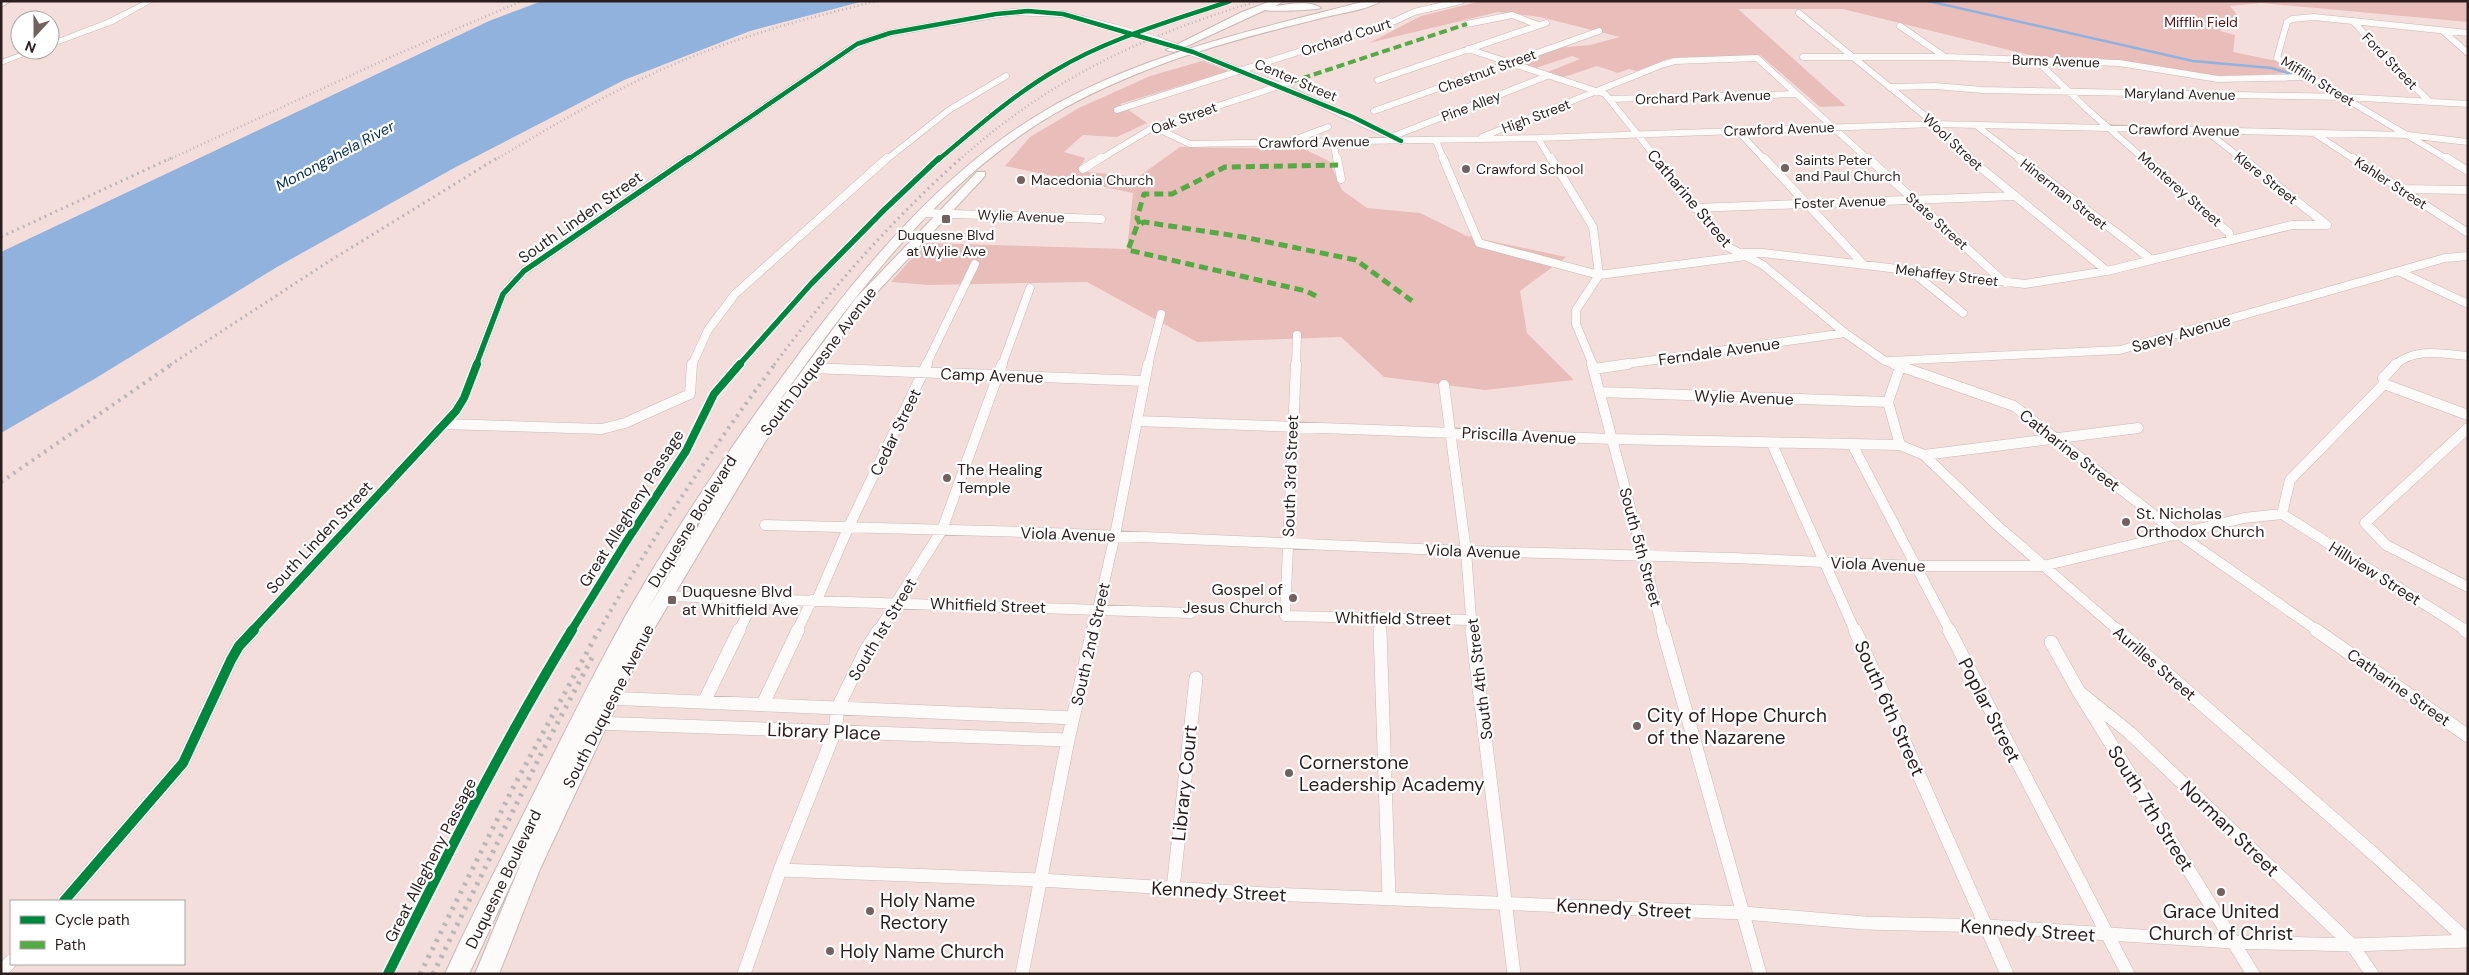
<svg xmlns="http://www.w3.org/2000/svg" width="2469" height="975" font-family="'DM Sans',sans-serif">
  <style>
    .green { fill: #e9bdb9 }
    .water { fill: #90b2dd }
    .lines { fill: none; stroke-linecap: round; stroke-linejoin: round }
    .stream { stroke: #90b2dd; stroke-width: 2.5 }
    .minor-far3-casing { stroke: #c9b8b6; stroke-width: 7 }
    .minor-far2-casing { stroke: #c9b8b6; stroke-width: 9 }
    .minor-far1-casing { stroke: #c9b8b6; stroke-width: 11 }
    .minor-casing { stroke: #c9b8b6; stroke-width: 14 }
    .secondary-casing { stroke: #c9b8b6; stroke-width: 1 }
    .primary-casing { stroke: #c9b8b6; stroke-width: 2 }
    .minor-far3 { stroke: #fdfafa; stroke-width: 6 }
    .minor-far2 { stroke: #fdfafa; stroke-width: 8 }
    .minor-far1 { stroke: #fdfafa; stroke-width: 10 }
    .minor { stroke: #fdfafa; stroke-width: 13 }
    .secondary { fill: #fdfafa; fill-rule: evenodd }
    .primary { fill: #fdfafa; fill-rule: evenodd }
    .rail-far3 { stroke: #bcb7b7; stroke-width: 2.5; stroke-dasharray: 1 3; stroke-linecap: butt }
    .rail-far2 { stroke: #bcb7b7; stroke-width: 3; stroke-dasharray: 2 4; stroke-linecap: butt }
    .rail-far1 { stroke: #bcb7b7; stroke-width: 4; stroke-dasharray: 2.5 5; stroke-linecap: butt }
    .rail { stroke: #bcb7b7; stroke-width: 5; stroke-dasharray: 3 6; stroke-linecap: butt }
    .minor-bridge-casing { stroke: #c9b8b6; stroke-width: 7; stroke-linecap: butt }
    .minor-bridge { stroke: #fdfafa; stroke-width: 6 }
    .quiet-far1 { stroke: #54aa43; stroke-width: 4; stroke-dasharray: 8 4; stroke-linecap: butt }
    .quiet { stroke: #54aa43; stroke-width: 5; stroke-dasharray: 9 5; stroke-linecap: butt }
    .cycleway-far3-casing { stroke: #fff; stroke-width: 6 }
    .cycleway-far2-casing { stroke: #fff; stroke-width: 8 }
    .cycleway-far1-casing { stroke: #fff; stroke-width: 11 }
    .cycleway-casing { stroke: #fff; stroke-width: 13 }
    .cycleway-far3 { stroke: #00873e; stroke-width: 4.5 }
    .cycleway-far2 { stroke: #00873e; stroke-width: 5.5 }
    .cycleway-far1 { stroke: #00873e; stroke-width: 8 }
    .cycleway { stroke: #00873e; stroke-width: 10 }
    .poi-dot { fill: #72615f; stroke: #fff; stroke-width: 2 }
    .labels { text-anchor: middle; stroke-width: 4.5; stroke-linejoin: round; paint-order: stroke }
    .far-park-label { font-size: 14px; fill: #5e0d0e; stroke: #fff }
    .far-street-label { font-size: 14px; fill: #2c1e1c; stroke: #fff }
    .far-poi-label { font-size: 14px; fill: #2c1e1c; stroke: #fff; text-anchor: start }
    .far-water-label { font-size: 15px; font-style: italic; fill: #032e56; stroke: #fff }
    .street-label { font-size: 16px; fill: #2c1e1c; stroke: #fff }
    .poi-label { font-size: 16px; fill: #2c1e1c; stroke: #fff; text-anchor: start }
    .near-street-label { font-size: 19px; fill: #2c1e1c; stroke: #fff }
    .near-poi-label { font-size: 19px; fill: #2c1e1c; stroke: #fff; text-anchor: start }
  </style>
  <rect width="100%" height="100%" fill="#f4dedc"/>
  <path class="green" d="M1481 1H2468V22L2261 3 2230 6 2238 16 2220 31 2235 35 2233 52 2277 61 2286 66 2288 73 2215 77 2029 55 1843 9H1738L1846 106 1820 107 1760 55 1671 58 1636 71 1629 69 1618 73 1597 66 1561 78 1545 73 1580 59 1572 56 1533 69 1515 62 1557 48 1590 45 1620 37 1540 17 1498 12 1369 43 1421 16Z
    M1202 61 1229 71 1120 104 1147 123 1117 137 1083 135 1064 152 1085 158 1079 171 1138 177 1180 147 1304 149 1329 161 1342 190 1367 208 1420 213 1467 236 1566 257 1520 291 1527 333 1574 380 1485 390 1384 377 1341 337 1197 342 1087 282 929 285 891 282 925 243 1127 249 1133 193 1005 166 1030 137 1079 108 1150 76Z"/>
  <path class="water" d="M542 1H864L750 31 624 80 454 168 277 267 96 378 1 433V252L489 21Z"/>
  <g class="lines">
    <path class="stream" d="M1928 1 2193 61 2271 68 2292 74"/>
    <g class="minor-far3-casing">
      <path id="minor-far3" d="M1799 13 1935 124 1953 145 1971 160
        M2353 21 2389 62 2428 100
        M1467 24 1512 15 1538 25
        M1900 26 1945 57
        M2443 31 2468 53
        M1161 41 1278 85 1401 141
        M1468 49 1605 94 1658 160
        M1803 57H1945L2119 63 2218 79 2307 77
        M2036 60 2087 109 2145 160
        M1378 80 1546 23
        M1892 87 1935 86 1983 90 2344 97 2468 104
        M1609 99 1796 94
        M1117 110 1395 21 1414 12 1461 1
        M1374 111 1599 31
        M1977 126 2021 160
        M1154 127 1190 144 1538 138 1935 124 2408 135 2468 142
        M1737 130 1765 160
        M2205 130 2243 160
        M2314 133 2355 160
        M1394 136 1547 76
        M1482 137 1664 64 1675 61 1757 58 1869 160
        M1538 138 1551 160
        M1291 141 1328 127
        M1436 141 1444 160
        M1333 142 1337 160
        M687 160 846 51 870 39 890 33 1012 12 1063 14 1117 28
        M886 160 949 110 1006 76
        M1099 160 1154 127 1291 82
        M2449 160 2277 58 2287 22 2292 19 2314 17 2468 33"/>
    </g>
    <g class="minor-far2-casing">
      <path id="minor-far2" d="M1337 158 1341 179
        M1443 158 1479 243 1599 275 1746 256
        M1551 158 1593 227 1599 275 1576 310V324L1593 365
        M1657 158 1728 247 1763 265 1845 333 1885 361 1898 365
        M1764 158 1864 265
        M1868 158 2005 283
        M1969 158 2107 271
        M2019 158 2152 260
        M2144 158 2229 233 2231 240
        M2242 158 2327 225
        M2353 158 2468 233
        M2447 158 2468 171
        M1083 169 1101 158
        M2401 189 2468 190
        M1695 208 2014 196
        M924 213 1101 219
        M1744 253H1763L2025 284 2107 271 2292 225H2327
        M1911 271 1963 313
        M2400 272 2468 304
        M1889 361 2120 350 2445 258 2468 256
        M476 365 503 294 524 271 689 158
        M692 365 708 330 735 294 887 158
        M926 365 975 264
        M1002 365 1030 288
        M1148 365 1161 314
        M1296 365 1297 335
        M1619 365 1845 333
        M2395 365C2416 347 2443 354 2468 356"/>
    </g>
    <g class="minor-far1-casing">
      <path id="minor-far1" d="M1296 364 1285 616 1471 620
        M1592 364 1663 631
        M1894 364 2014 406 2177 533 2318 631
        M1900 367 1888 402 1900 445 1924 455 2000 528 2119 631
        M810 368 1144 381
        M1594 369 1628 364
        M2384 384 2468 415
        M1444 385 1466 551 1472 631
        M1600 392 1888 402
        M1137 421 1613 439 1900 445
        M443 424 602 429 625 423 690 394 692 364
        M2468 428 2365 523 2386 545 2468 587
        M1772 444 1855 631
        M1853 446 1950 631
        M1924 455 2138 428
        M2282 514 2290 480 2384 384 2383 378 2396 364
        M2282 514 2467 631
        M765 525 1026 532 1466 551 1733 558 1915 566H2043L2244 518 2282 514
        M665 596 1191 613
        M817 600 849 526 927 364
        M1380 618V631
        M252 631 456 411 464 398 477 364
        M739 631 755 598
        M797 631 812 600
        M878 631 942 530 1002 364
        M1093 631 1115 535 1148 364"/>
    </g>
    <g class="minor-casing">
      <path id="minor" d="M1380 630 1389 898
        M1472 630 1514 974
        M1663 630 1760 974
        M1855 630 2007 974
        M1949 630 2128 974
        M2117 630 2376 856 2468 941
        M2316 630 2468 736
        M2465 630 2468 632
        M2051 642 2079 692 2253 974
        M2079 692 2130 733 2352 945 2372 974
        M607 698 1073 718
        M704 702 739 630
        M763 704 798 630
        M594 723 1068 740
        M780 870 1040 880 1268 894 1743 913 1865 923 1987 926 2233 942 2352 945 2468 941
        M1173 889 1196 678
        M64 901 183 763 231 660 239 646 254 630
        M1 972 11 961
        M744 974 780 870 835 731 838 707 866 650 879 630
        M1022 974 1068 740 1093 630"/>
    </g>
    <g class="secondary-casing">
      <path id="secondary" d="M145 1H154L113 24 50 47V42L107 20Z
        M29 50H40L1 65V60Z"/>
    </g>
    <g class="primary-casing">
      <path id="primary" d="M1 1H11L1 7Z
        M1271 1H1284L1275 6C1289 4 1310 0 1321 8 1318 10 1269 12 1265 10L1174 52 1166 50 1242 12Z
        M1366 1H1381C1368 10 1335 14 1318 19 1269 31 1219 44 1170 61 1130 76 1091 92 1054 114 934 184 847 305 768 417L856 298 977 172H985V176L866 304 765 442 645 644 540 869 499 974H475L524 856 469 974H445C471 916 501 860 529 803 561 740 592 676 626 615 676 527 733 443 793 362 863 267 943 170 1046 110 1144 53 1258 29 1366 1ZM739 459 646 612 699 521Z"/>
    </g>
    <use href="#minor-far3" class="minor-far3"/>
    <use href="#minor-far2" class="minor-far2"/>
    <use href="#minor-far1" class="minor-far1"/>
    <use href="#minor" class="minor"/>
    <use href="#secondary" class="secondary"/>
    <use href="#primary" class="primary"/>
    <path class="rail-far3" d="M168 160 393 56 522 1
      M495 160C552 126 609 92 670 66 736 37 807 18 877 1
      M959 160C1051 78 1142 36 1258 1"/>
    <path class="rail-far2" d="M1 237 171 158
      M170 365 328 262 497 158
      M774 365C829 291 892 220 961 158"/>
    <path class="rail-far1" d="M1 482 172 364
      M599 631C652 538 711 450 775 364"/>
    <path class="rail" d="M420 974 513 788 599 630
      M433 974 540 756 593 656"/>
    <g class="minor-bridge-casing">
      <path id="minor-bridge" d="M1117 28 1161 41"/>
    </g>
    <use href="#minor-bridge" class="minor-bridge"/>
    <path class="quiet-far1" d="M1291 82 1467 24"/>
    <path class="quiet" d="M1140 224 1137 218 1144 194H1172L1225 167 1338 165
      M1316 296 1306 291 1128 250 1137 226 1144 222 1243 237 1356 260 1412 301"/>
    <g class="cycleway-far3-casing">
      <path id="cycleway-far3" d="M687 160 857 44 890 33 996 14 1028 11 1063 14 1193 52 1353 117 1401 141
        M938 160C976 128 1013 95 1056 70 1109 38 1172 21 1230 1"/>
    </g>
    <g class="cycleway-far2-casing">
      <path id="cycleway-far2" d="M476 365 503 294 524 271 689 158
        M739 365 811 284 884 210 939 158"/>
    </g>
    <g class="cycleway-far1-casing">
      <path id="cycleway-far1" d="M252 631 456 411 464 398 477 364
        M571 631 626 542 686 451 714 394 740 364"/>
    </g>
    <g class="cycleway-casing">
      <path id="cycleway" d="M64 901 183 763 231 660 239 646 254 630
        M388 974C446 857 504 741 572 630"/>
    </g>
    <use href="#cycleway-far3" class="cycleway-far3"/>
    <use href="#cycleway-far2" class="cycleway-far2"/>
    <use href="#cycleway-far1" class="cycleway-far1"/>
    <use href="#cycleway" class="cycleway"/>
  </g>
  <g class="poi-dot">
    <circle cx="1785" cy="168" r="5"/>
    <circle cx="1466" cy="169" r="5"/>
    <circle cx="1021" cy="180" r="5"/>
    <rect x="941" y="214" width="10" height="10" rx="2.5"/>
    <circle cx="947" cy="478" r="5"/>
    <circle cx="2126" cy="522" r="5"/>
    <circle cx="1293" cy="598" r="5"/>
    <rect x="667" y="595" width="10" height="10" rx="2.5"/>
    <circle cx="1637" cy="726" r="5"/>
    <circle cx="1289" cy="773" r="5"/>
    <circle cx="2221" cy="892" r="5"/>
    <circle cx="870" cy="911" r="5"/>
    <circle cx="830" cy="951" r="5"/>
  </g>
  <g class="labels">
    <g class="far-park-label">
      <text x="2201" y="27">Mifflin Field</text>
    </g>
    <g class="far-street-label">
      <text transform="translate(1346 37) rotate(-18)" y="5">Orchard Court</text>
      <text transform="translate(2056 61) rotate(2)" y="5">Burns Avenue</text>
      <text transform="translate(2390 61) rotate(46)" y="5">Ford Street</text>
      <text transform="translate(1487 71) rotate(-20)" y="5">Chestnut Street</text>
      <text transform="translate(1296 80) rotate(23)" y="5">Center Street</text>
      <text transform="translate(2318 81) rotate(31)" y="5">Mifflin Street</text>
      <text transform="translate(2180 94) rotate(1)" y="5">Maryland Avenue</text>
      <text transform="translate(1703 97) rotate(-2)" y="5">Orchard Park Avenue</text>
      <text transform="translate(1471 106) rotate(-21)" y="5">Pine Alley</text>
      <text transform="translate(1536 116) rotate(-21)" y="5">High Street</text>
      <text transform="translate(1184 118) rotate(-20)" y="5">Oak Street</text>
      <text transform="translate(1779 129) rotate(-2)" y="5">Crawford Avenue</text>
      <text transform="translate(2184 130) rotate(1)" y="5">Crawford Avenue</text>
      <text transform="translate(1314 142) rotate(-1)" y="5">Crawford Avenue</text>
      <text transform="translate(1953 142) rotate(43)" y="5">Wool Street</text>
      <text transform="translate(2266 178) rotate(38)" y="5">Klere Street</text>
      <text transform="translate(2391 183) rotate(33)" y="5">Kahler Street</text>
      <text transform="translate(2180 189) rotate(41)" y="5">Monterey Street</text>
      <text transform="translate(2064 194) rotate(38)" y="5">Hinerman Street</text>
      <text transform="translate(1840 202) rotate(-2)" y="5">Foster Avenue</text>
      <text transform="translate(1021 216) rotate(2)" y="5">Wylie Avenue</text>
      <text transform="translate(1937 221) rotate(42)" y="5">State Street</text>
      <text transform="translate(1947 275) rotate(7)" y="5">Mehaffey Street</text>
    </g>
    <g class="far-poi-label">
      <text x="1795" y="165">Saints Peter<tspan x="1795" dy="16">and Paul Church</tspan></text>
      <text x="1476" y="174">Crawford School</text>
      <text x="1031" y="185">Macedonia Church</text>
      <text x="946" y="240" text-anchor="middle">Duquesne Blvd<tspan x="946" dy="16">at Wylie Ave</tspan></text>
    </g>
    <g class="far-water-label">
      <text transform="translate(335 156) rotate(-28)" y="5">Monongahela River</text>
    </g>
    <g class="street-label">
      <text transform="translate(1690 198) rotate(50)" y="6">Catharine Street</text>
      <text transform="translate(580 217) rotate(-35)" y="6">South Linden Street</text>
      <text transform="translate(2181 333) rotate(-16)" y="6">Savey Avenue</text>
      <text transform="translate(1719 351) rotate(-8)" y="6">Ferndale Avenue</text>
      <text transform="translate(818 361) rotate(-53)" y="6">South Duquesne Avenue</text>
      <text transform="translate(992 375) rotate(2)" y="6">Camp Avenue</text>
      <text transform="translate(1744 397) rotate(2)" y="6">Wylie Avenue</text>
      <text transform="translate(895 432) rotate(-64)" y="6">Cedar Street</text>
      <text transform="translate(1519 435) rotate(3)" y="6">Priscilla Avenue</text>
      <text transform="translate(2070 450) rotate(38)" y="6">Catharine Street</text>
      <text transform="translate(1290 476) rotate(-88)" y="6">South 3rd Street</text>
      <text transform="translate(631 508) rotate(-58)" y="6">Great Allegheny Passage</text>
      <text transform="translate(692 521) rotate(-58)" y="6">Duquesne Boulevard</text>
      <text transform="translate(1068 534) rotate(2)" y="6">Viola Avenue</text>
      <text transform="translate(319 537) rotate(-47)" y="6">South Linden Street</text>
      <text transform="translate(1641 547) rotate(75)" y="6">South 5th Street</text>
      <text transform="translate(1473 551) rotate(2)" y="6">Viola Avenue</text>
      <text transform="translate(1878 564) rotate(2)" y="6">Viola Avenue</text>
      <text transform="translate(2375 573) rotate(32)" y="6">Hillview Street</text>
      <text transform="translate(988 605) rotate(2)" y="6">Whitfield Street</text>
      <text transform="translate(1393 618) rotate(1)" y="6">Whitfield Street</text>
      <text transform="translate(882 629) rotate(-59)" y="6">South 1st Street</text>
      <text transform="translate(1090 644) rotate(-77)" y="6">South 2nd Street</text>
      <text transform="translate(2155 663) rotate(41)" y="6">Aurilles Street</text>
      <text transform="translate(1479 679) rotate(-97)" y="6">South 4th Street</text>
      <text transform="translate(2399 687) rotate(35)" y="6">Catharine Street</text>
      <text transform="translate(608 706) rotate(-63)" y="6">South Duquesne Avenue</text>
      <text transform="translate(430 860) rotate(-63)" y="6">Great Allegheny Passage</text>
      <text transform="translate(503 879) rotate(-64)" y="6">Duquesne Boulevard</text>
    </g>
    <g class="poi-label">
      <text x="957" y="475">The Healing<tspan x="957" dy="18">Temple</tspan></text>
      <text x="2136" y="519">St. Nicholas<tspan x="2136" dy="18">Orthodox Church</tspan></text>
      <text x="1283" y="595" text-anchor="end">Gospel of<tspan x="1283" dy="18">Jesus Church</tspan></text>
      <text x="682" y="597">Duquesne Blvd<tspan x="682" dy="18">at Whitfield Ave</tspan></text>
    </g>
    <g class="near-street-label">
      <text transform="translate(1890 708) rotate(66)" y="7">South 6th Street</text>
      <text transform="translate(1990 710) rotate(63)" y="7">Poplar Street</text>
      <text transform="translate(824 731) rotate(2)" y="7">Library Place</text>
      <text transform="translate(1184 783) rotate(-84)" y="7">Library Court</text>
      <text transform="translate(2151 808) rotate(58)" y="7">South 7th Street</text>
      <text transform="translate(2230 828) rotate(44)" y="7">Norman Street</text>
      <text transform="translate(1219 891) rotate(3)" y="7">Kennedy Street</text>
      <text transform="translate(1624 908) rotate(3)" y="7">Kennedy Street</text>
      <text transform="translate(2028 930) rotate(4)" y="7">Kennedy Street</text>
    </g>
    <g class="near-poi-label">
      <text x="1647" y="722">City of Hope Church<tspan x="1647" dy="22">of the Nazarene</tspan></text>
      <text x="1299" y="769">Cornerstone<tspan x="1299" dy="22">Leadership Academy</tspan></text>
      <text x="880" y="907">Holy Name<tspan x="880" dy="22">Rectory</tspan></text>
      <text x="2221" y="918" text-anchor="middle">Grace United<tspan x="2221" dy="22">Church of Christ</tspan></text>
      <text x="840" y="958">Holy Name Church</text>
    </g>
  </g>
  <rect width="2469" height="975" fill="none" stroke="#2c1e1c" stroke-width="5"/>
  <rect x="10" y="900" width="175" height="65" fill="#ffffff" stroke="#aba5a4"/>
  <rect x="20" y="916" width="25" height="8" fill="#00873e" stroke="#aba5a4"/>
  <text x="55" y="925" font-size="15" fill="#2c1e1c">Cycle path</text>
  <rect x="20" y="941" width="25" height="8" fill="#54aa43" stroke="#aba5a4"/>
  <text x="55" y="950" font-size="15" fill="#2c1e1c">Path</text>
  <g transform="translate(35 35) rotate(201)"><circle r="24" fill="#ffffff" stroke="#aba5a4"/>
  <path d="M0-4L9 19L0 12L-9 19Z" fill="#72615f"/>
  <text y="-8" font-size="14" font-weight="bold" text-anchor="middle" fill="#2c1e1c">N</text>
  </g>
</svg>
